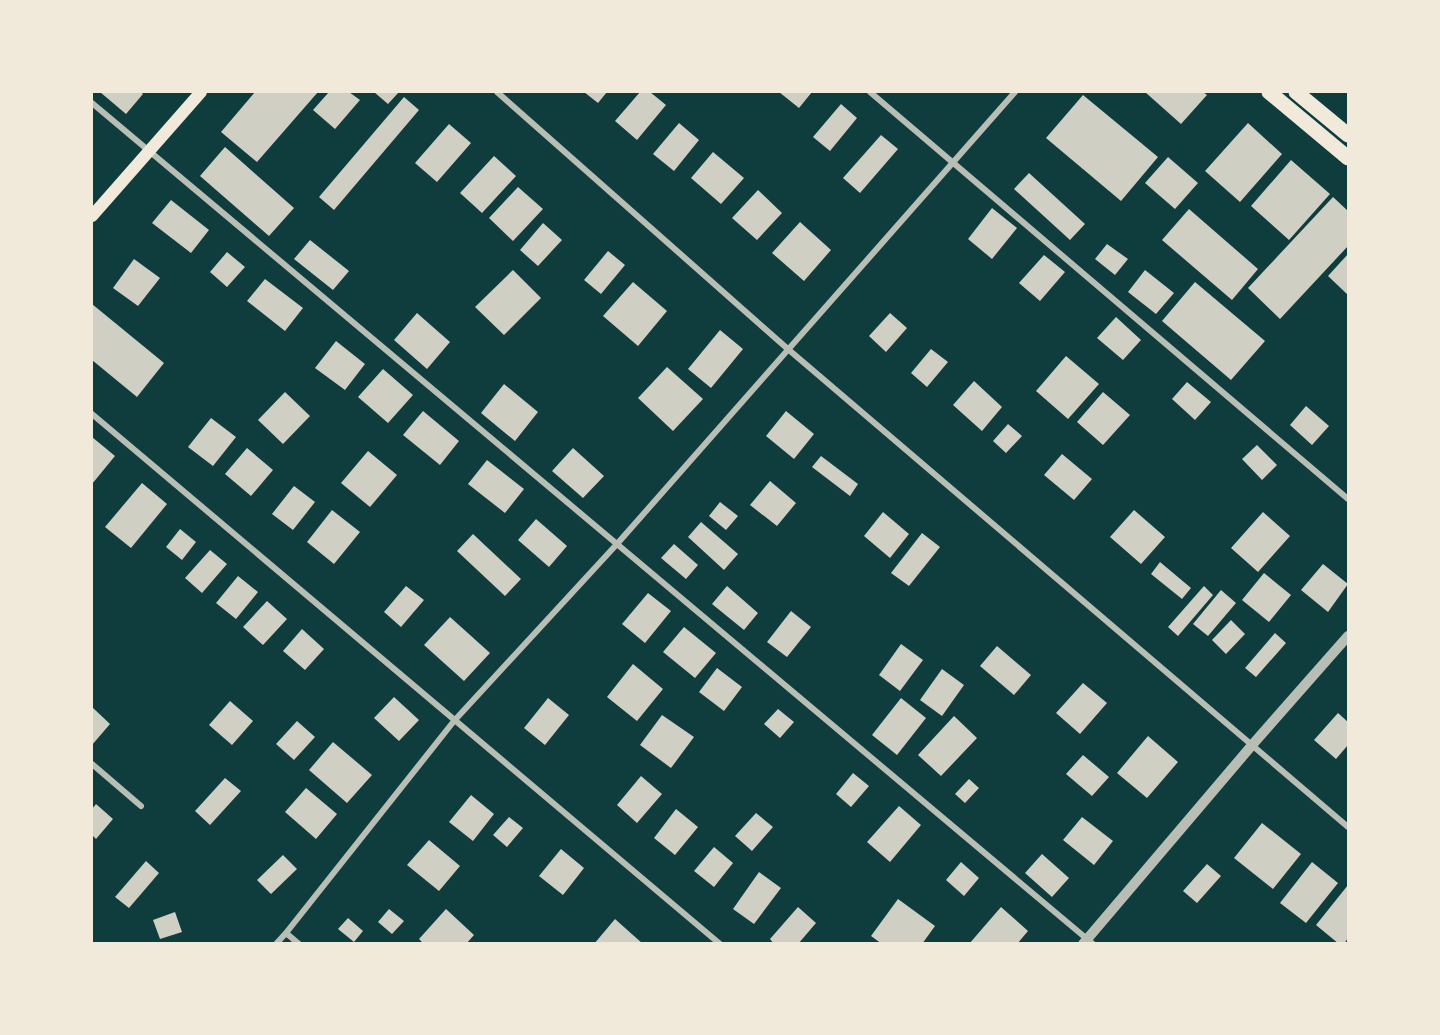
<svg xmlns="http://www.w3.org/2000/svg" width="1440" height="1035" font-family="'Crimson Pro',serif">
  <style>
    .building { fill: #cfcfc3 }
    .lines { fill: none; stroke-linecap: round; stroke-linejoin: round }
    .minor { stroke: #b8beb3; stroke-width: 6 }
    .tertiary { stroke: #b8beb3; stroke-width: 10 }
    .secondary { stroke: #f1e9da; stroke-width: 12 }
    .primary { stroke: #f1e9da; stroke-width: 15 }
  </style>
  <rect width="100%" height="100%" fill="#0f3d3e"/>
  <path class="building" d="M100 92H141L143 94 126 114Z
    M255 92H318L257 162 221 132Z
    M329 92H349L360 100 335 129 313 110Z
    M374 92H399L388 104Z
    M584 92H607L598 103Z
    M640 92H650L666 105 637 140 615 121Z
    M779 92H812L799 108Z
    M1145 92H1203L1207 95 1181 124Z
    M1083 95 1158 157 1121 201 1046 138Z
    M404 97 419 110 334 210 319 197Z
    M841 104 857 118 830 151 813 137Z
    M679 123 699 140 674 171 653 154Z
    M1248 123 1282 154 1240 202 1205 171Z
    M449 124 471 143 437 182 415 163Z
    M881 135 898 149 860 193 843 178Z
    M225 147 294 208 269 236 200 176Z
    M713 152 744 178 721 204 691 178Z
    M494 156 516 176 482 213 460 193Z
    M1168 157 1198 183 1175 209 1145 183Z
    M1291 160 1330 194 1289 240 1251 206Z
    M1029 173 1085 224 1070 240 1014 189Z
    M518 187 543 209 513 241 489 218Z
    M758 190 782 213 757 240 732 218Z
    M1333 197 1348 211V246L1280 319 1248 288Z
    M171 200 209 230 191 253 152 223Z
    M992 208 1017 228 992 259 968 239Z
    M1189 209 1258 269 1232 300 1162 240Z
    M800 222 831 250 804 281 772 253Z
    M543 223 562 240 538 266 520 250Z
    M310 240 349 271 333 290 294 259Z
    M1107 244 1128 259 1115 275 1095 259Z
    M608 251 625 265 601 294 584 280Z
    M227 252 245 267 227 287 210 272Z
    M1348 254V295L1328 276Z
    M1044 255 1065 272 1040 301 1019 283Z
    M134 259 160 278 138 306 113 288Z
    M513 270 541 298 504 335 475 307Z
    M1145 270 1174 293 1156 314 1128 292Z
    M265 279 303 308 285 331 247 301Z
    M633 282 667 311 638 346 603 316Z
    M1195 282 1265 341 1231 380 1162 321Z
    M92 304 164 363 137 397 92 360Z
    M417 313 450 342 427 369 394 340Z
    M890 313 907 328 886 352 869 336Z
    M1116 317 1141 340 1123 360 1097 338Z
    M720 330 743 349 711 388 688 369Z
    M336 341 365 364 345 390 315 368Z
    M931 349 948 362 927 387 911 373Z
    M1066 356 1099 384 1068 419 1036 391Z
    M667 367 703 399 673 431 638 398Z
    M383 369 413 395 388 423 358 397Z
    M974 381 1002 407 982 431 953 405Z
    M1187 382 1211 402 1195 420 1172 399Z
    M504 384 538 412 515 441 481 413Z
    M285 392 310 416 283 444 258 420Z
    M1103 392 1130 415 1103 445 1077 422Z
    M1306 406 1329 426 1312 445 1290 425Z
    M423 411 459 441 440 465 403 435Z
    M786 411 814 434 794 459 766 436Z
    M211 418 236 437 213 466 188 447Z
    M1008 424 1022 436 1006 453 993 441Z
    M92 437 115 456 92 484Z
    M1257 445 1277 465 1262 480 1242 459Z
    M247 448 273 470 251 496 225 474Z
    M573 448 604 476 583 498 552 471Z
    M368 451 397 475 370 507 341 483Z
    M1062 454 1092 479 1074 500 1044 475Z
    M821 456 858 484 850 496 812 467Z
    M487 460 524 489 505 513 468 484Z
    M770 481 796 503 777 526 750 505Z
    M142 483 167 504 131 548 105 527Z
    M294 486 315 502 293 530 272 514Z
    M720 502 738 516 726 530 709 516Z
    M332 510 360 532 334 564 307 542Z
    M1134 510 1165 537 1141 564 1110 537Z
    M883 512 909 534 890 558 864 536Z
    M1263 512 1290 536 1258 572 1231 548Z
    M536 519 567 546 549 567 518 540Z
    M701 522 738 554 724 570 688 537Z
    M180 529 196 542 182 560 166 547Z
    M922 533 940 547 909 586 891 573Z
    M473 534 521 579 505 596 457 551Z
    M674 544 698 565 686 579 661 558Z
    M210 550 227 564 202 593 185 578Z
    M1160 562 1191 588 1182 599 1151 574Z
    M1323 564 1348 584 1328 612 1301 590Z
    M1264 573 1291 595 1269 622 1242 600Z
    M238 576 258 592 236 619 216 603Z
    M406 586 424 600 401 627 384 612Z
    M727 586 758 613 744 630 712 604Z
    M1204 586 1213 595 1178 636 1168 627Z
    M1221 590 1236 603 1208 636 1193 624Z
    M648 593 671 611 645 643 622 624Z
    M267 601 287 619 263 645 243 627Z
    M791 611 811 627 787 657 767 642Z
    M450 617 490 653 464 681 424 645Z
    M1231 620 1245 634 1226 654 1212 640Z
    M684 627 716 653 695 678 663 652Z
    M302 629 324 649 305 670 283 651Z
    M1275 633 1286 643 1256 677 1245 668Z
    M901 644 923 660 900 691 879 675Z
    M997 646 1031 675 1014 695 980 666Z
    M633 664 663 689 637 721 607 697Z
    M717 668 742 687 724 711 699 692Z
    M942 669 964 685 942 716 920 700Z
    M1083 683 1107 703 1080 734 1056 713Z
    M394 697 419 720 399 741 374 718Z
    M548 698 569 715 545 745 524 728Z
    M901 698 926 718 897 755 872 735Z
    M230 701 253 721 232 745 209 725Z
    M92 707 110 724 92 745Z
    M778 709 794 722 780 738 764 724Z
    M1338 713 1348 722V745L1336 759 1314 740Z
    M662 715 694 737 671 768 640 745Z
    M954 716 977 738 941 776 918 755Z
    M297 721 315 737 294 760 276 744Z
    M1148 736 1178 762 1147 798 1117 773Z
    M333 742 372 775 347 803 309 770Z
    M1083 755 1109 777 1092 796 1066 774Z
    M853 773 869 786 851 807 836 794Z
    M641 776 662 794 637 823 617 805Z
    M225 778 241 791 210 825 195 811Z
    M969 779 979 788 965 803 955 794Z
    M306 788 337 814 316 839 285 812Z
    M471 795 494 814 473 841 449 822Z
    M96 804 113 819 96 839 92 835V809Z
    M899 806 921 825 890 862 867 842Z
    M676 809 698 827 675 855 654 838Z
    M756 813 773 827 752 851 735 836Z
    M509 817 523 828 507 847 493 835Z
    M1082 817 1113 841 1094 865 1063 840Z
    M1262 823 1301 854 1273 889 1234 858Z
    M429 840 460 866 439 891 407 865Z
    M714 847 733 863 714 887 694 871Z
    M561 849 584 868 563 895 539 876Z
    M1042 854 1069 878 1052 897 1025 873Z
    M283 855 297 869 271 894 257 880Z
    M146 861 159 873 129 908 115 897Z
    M961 862 979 878 964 896 946 880Z
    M1312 862 1338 883 1306 923 1280 903Z
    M1207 864 1221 876 1197 903 1183 891Z
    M759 872 781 888 754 924 733 909Z
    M1348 885V938L1344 944H1339L1316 925Z
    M898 899 935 926 922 944H882L871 936Z
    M798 907 816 923 798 944H774L770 939Z
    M1001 907 1028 931 1017 944H969Z
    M389 909 404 921 392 934 378 922Z
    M446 909 474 935 466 944H424L419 939Z
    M175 912 182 932 160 939 153 920Z
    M348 918 363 931 354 942 338 929Z
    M615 919 643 944H594Z"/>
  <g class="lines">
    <path class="minor" d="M497 92 789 350 1348 827
      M870 92 1348 499
      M92 103 1093 944
      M92 414 720 944
      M92 764 141 806
      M286 933 299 944
      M276 944 286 933 454 721 617 544 1015 92"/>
    <path class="tertiary" d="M1083 944 1253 744 1348 636"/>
    <path class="secondary" d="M92 216 201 92"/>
    <path class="primary" d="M1269 92 1348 158
      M1296 92 1348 135"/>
  </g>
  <rect width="1440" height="1035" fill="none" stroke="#f1e9da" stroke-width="186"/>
</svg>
